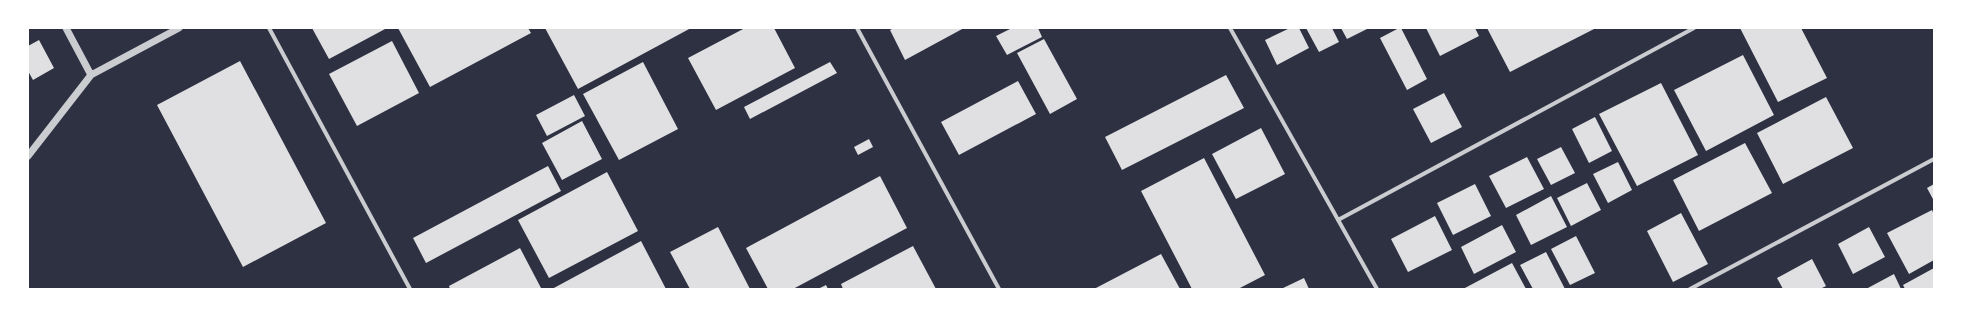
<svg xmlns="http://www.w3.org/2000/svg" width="1962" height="317" font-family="Manrope,sans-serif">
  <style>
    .building { fill: #e0e0e3 }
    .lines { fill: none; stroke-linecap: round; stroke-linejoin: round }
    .minor { stroke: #caccd0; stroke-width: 4 }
    .tertiary { stroke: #caccd0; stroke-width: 7 }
  </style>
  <rect width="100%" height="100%" fill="#2d3142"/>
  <path class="building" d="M312 28H387L329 59Z
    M398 28H528L531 33 430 87Z
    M545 28H691L578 89Z
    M745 28H774L795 68 716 110 688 58Z
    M894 28H964L905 60 890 30Z
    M1012 28H1038L1042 37 1007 55 996 36Z
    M1290 28H1299L1309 48 1277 65 1265 40Z
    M1306 28H1332L1339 42 1319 52Z
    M1341 28H1369L1347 39Z
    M1399 28H1401L1427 79 1407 90 1380 38Z
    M1426 28H1475L1479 36 1440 56Z
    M1487 28H1596L1510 72Z
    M1740 28H1801L1827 78 1778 102Z
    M1044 39 1077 99 1050 114 1017 53Z
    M39 40 54 68 33 80 28 71V46Z
    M392 41 419 93 357 126 329 74Z
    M1743 55 1774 115 1706 151 1674 90Z
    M240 61 326 223 243 267 157 105Z
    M643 62 678 129 619 160 583 94Z
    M830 62 837 73 750 119 744 107Z
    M1226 75 1244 108 1122 170 1105 137Z
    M1018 81 1036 114 959 155 941 122Z
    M1661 83 1698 155 1637 186 1599 114Z
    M1444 93 1462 127 1431 143 1413 109Z
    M574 95 585 116 547 136 536 115Z
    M1826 97 1853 148 1783 184 1757 133Z
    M1595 117 1612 151 1589 163 1572 129Z
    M582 121 602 159 562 180 542 143Z
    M1261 128 1285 174 1236 199 1212 154Z
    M869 139 873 147 858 155 854 147Z
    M1745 143 1772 193 1699 231 1673 180Z
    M1561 147 1575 173 1551 185 1537 159Z
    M1527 157 1544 189 1506 208 1489 176Z
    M1204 158 1265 275 1238 289H1192L1141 191Z
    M1618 162 1632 190 1608 203 1593 174Z
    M548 166 561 191 426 263 413 238Z
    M607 172 638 231 549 278 518 220Z
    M880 176 907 228 793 289H768L746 248Z
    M1587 183 1601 210 1571 226 1557 198Z
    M1475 184 1491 216 1453 235 1437 203Z
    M1934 184V201L1927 188Z
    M1551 196 1567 227 1531 245 1516 215Z
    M1932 210 1934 215V260L1909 274 1887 233Z
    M1681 213 1708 264 1673 282 1647 231Z
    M1435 216 1452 250 1408 272 1391 239Z
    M1502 225 1516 252 1474 274 1461 247Z
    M718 227 750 289H690L670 252Z
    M1869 227 1885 257 1853 274 1838 244Z
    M1576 236 1595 273 1570 285 1551 249Z
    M641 241 666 289H552Z
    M913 246 936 289H843L841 284Z
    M520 248 541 288 450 289 449 286Z
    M1546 252 1565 289H1533L1520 265Z
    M1161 254 1180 289H1094Z
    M1812 259 1826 286 1820 289H1783L1777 278Z
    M1512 263 1526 289H1463Z
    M1934 268V289H1905L1903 285Z
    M1894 274 1901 289H1866Z
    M1304 278 1309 289H1281Z
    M826 285 828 289H818Z"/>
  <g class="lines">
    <path class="minor" d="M269 28 410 289
      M857 28 999 289
      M1230 28 1377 289
      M1338 220 1694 28
      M1690 289 1934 159"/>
    <path class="tertiary" d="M66 28 91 75
      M28 156 91 75 179 28"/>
  </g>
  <rect width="1962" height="317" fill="none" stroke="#ffffff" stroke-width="58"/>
</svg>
